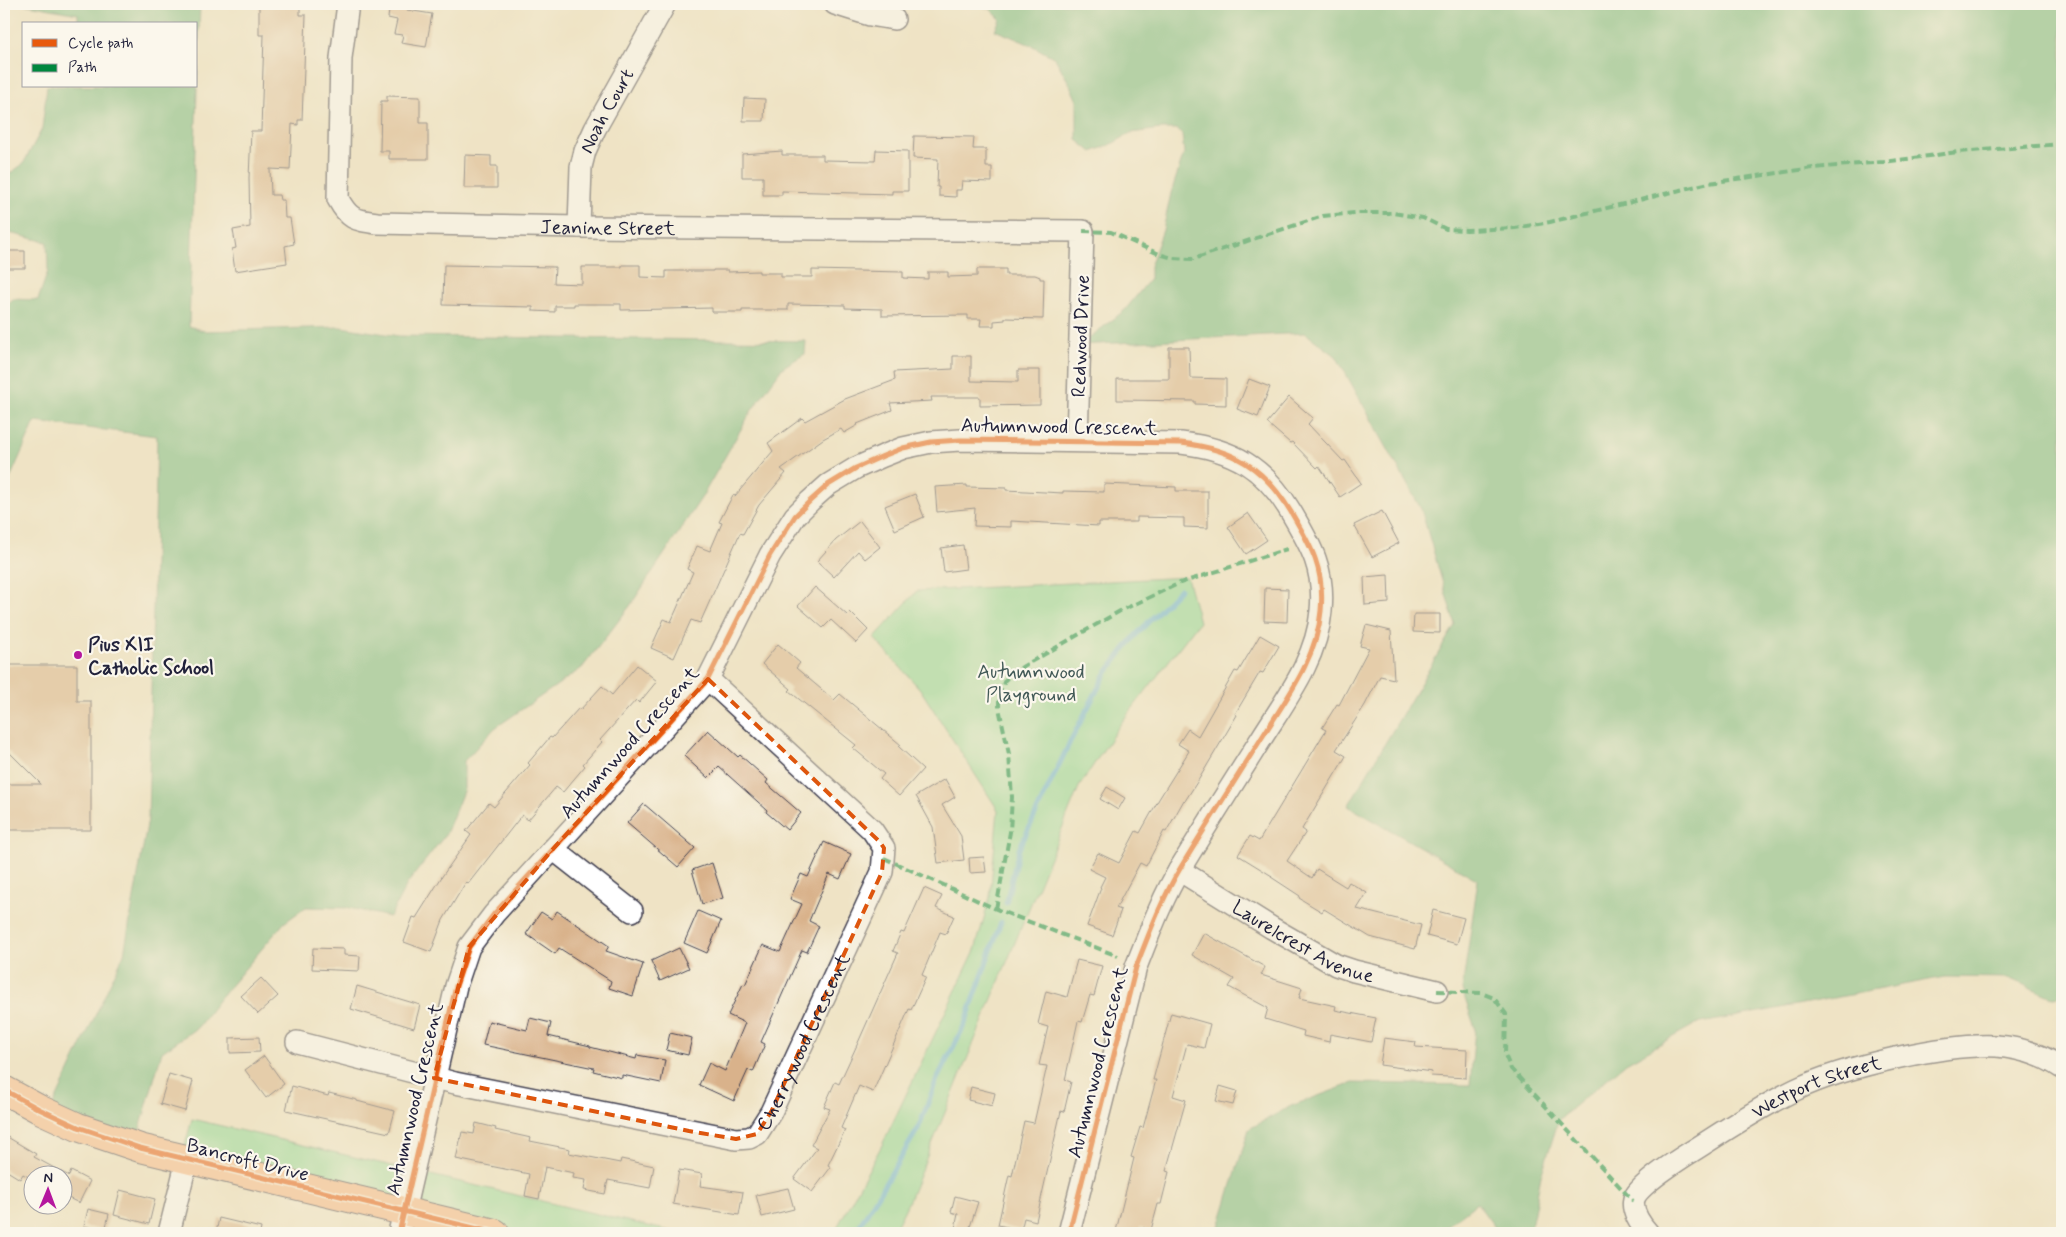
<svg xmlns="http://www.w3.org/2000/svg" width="2066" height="1237" font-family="Mynerve,sans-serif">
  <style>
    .green { fill: #8cda99; stroke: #577e6a }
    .forest { fill: #71ba81; stroke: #4a6e5e }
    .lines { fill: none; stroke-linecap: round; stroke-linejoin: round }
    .stream { stroke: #61b3dc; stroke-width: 5 }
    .building { fill: #d9b28b }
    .minor-casing { stroke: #413f50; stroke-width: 24 }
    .major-casing { stroke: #413f50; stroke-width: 30 }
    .minor { stroke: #fff; stroke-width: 21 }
    .major { stroke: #fbbb8d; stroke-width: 28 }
    .quiet { stroke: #00873e; stroke-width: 4; stroke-dasharray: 8 4; stroke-linecap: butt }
    .cycleway-casing { stroke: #fbf7ec; stroke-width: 8 }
    .cycleway { stroke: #e8590c; stroke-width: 5 }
    .marked { fill: none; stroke: #de560e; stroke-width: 4; stroke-dasharray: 10 6; stroke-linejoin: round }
    .poi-dot { fill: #b5179e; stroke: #fbf7ec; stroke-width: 2 }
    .labels { text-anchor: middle; stroke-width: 4.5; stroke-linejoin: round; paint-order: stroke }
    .street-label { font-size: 20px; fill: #22223b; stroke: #fbf7ec }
    .poi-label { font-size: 20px; font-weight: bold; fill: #22223b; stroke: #fbf7ec; text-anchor: start }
    .park-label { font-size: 20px; fill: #425957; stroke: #fbf7ec }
  </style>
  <rect width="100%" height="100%" fill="#fbf7ec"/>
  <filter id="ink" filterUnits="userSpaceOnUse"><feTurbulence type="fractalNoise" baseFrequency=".02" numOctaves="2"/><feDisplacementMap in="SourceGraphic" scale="10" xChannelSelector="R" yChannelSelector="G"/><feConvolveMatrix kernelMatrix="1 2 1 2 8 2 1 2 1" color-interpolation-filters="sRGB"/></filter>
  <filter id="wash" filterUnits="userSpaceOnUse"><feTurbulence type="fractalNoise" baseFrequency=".0096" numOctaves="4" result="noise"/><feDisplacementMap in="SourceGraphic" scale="20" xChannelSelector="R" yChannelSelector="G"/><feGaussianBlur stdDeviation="1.12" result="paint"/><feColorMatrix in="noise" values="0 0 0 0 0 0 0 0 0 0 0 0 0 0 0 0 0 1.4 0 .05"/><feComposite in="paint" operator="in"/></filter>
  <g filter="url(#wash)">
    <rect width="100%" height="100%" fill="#efe3c5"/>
    <path class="green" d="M1187 577 1199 622 1121 723 1079 787 907 1205 893 1233H834L882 1145 975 950 990 897 998 810 920 689 874 638 917 591Z
      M192 1119 678 1233H502L182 1157Z"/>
    <path class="forest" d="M23 4H200L189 326 204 331 341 327 399 336 806 341 805 354 783 367 752 410 702 497 630 606 582 668 495 728 464 761V789L446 834 407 884 390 917 349 908 306 907 284 923 220 998 198 1027 162 1052 135 1146 50 1112 124 954 148 819 157 436 35 422 4 492V307L13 299 38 300 48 271 47 242 9 233C3 214 2 195 5 177L23 164 42 129 47 86H196V24H78V14Z
      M965 4H2062V996L2052 997 2008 978 1945 977 1696 1024 1626 1063 1559 1119 1541 1176 1530 1233H1499L1477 1203 1438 1233H1217L1249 1129 1291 1106 1353 1083 1470 1085 1475 1028 1462 990 1478 880 1348 806 1455 625 1421 509 1336 356 1305 333 1080 345 1125 310 1150 279V266L1163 230 1171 193 1184 153 1182 135 1177 129H1161L1131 133 1110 145 1092 152 1077 140V101L1069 83 1055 58 1031 45 995 30 1000 19 989 8 965 6Z"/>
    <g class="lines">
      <path class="stream" d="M1006 903 1019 849 1070 742 1105 675 1134 637 1180 589
        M855 1233 918 1129 937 1079 965 1024 1001 922"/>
    </g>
    <g id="blocks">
      <path class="building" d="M259 4H300V15H306L302 120H298V125L292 124 290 170 270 169 271 195H279L280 200H284L285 218H290L294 244 285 246 287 263 235 271 232 249 236 248 233 230 250 227 249 178 251 131H261L264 35H259Z
        M390 4 408 6 407 10 432 14 426 47 401 43 403 35 394 34 397 20 388 18Z
        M387 96 420 97V123H428V159H389V151H380L381 101H387Z
        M744 98 765 99 764 121H743Z
        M914 136 974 137 973 149H986V167H992V182L962 181 961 190H956V197L939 196V187H937L938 159 913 158Z
        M876 150 908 151V191H892V194L782 191V195H763V177H742V154L782 151V155H823V160L875 161Z
        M465 155 491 156V166H497V188H464Z
        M4 251H25V268H4Z
        M444 265 555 267 554 283 582 284V267H622V265H640V277L666 278V271H713V270H728V272L759 271V273H781V277H812V270L903 272V278L928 279V272H948V277L977 276V269H1006V275H1035L1040 277V279H1044L1043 319 1005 318V320L994 321V326H980L981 319H968V315L882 316V309L845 308V305L788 304V310H742V312H712V308L621 310V304H574V306H555V312L533 311V307L443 305Z
        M1169 347H1189L1190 378 1226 379V405L1195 404V401L1117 400V379H1169Z
        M953 356H971V381L1018 382V370H1040V405L980 406V397H931L932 401 890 403 892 410 857 424 858 425 844 433 841 429 823 439 781 469 786 473 759 505 743 534 740 533 700 623 691 620 674 658 651 648 664 619 671 622 693 572 687 569 697 546 710 551 722 523 719 522 733 495 735 496 773 451 768 443 802 418 805 421 845 399 895 380 894 372 953 369Z
        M1249 379 1270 387 1258 417 1237 409Z
        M1289 397 1313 418 1308 424 1343 461 1345 460 1361 483 1340 497 1319 466 1317 468 1292 442 1290 443 1267 423Z
        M1104 484 1176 487V491H1208V528L1184 527V518L1137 517V522H1099V526L1011 521V527L974 526 975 508 937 512 935 487 967 485V487L1006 488V490L1063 493V491L1104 492Z
        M915 494 924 517 895 530 885 506Z
        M1382 511 1399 543 1372 557 1354 525Z
        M1248 513 1267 540 1246 554 1228 527Z
        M860 521 880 547 865 559 858 551 834 577 817 561 836 540Z
        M963 545 966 569 944 572 941 548Z
        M1388 575 1389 603 1365 605 1364 577Z
        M815 587 847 615 850 612 868 630 856 643 831 620 823 628 798 606Z
        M1265 588 1288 589 1287 622 1264 621Z
        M1414 614H1440V633L1413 632Z
        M1366 625 1391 631 1394 679 1380 676 1365 705 1336 750 1346 756 1302 829 1306 832 1287 861 1312 878 1317 869 1346 887 1349 882 1367 893 1357 909 1421 925 1415 949 1370 937 1324 909 1322 912 1299 898 1300 896 1271 877 1272 876 1238 855 1250 836 1259 841 1326 730 1322 728 1337 704 1339 705 1369 648 1360 646Z
        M1260 635 1279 646 1263 673 1260 672 1235 714 1237 715 1199 779 1185 801 1184 800 1166 832 1164 831 1146 866 1140 863 1116 908 1121 910 1112 935 1087 926 1101 888 1100 887 1105 877 1089 869 1098 853 1119 863 1136 831 1140 833 1159 799 1189 751 1178 744 1188 729 1198 736 1235 671 1238 672Z
        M778 644 800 663 796 668 834 700 840 694 901 745 899 747 923 769 899 796 880 779 884 774 853 748 856 745 789 691 791 689 762 664Z
        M4 665H77V701H91V830H4V784H41L4 747Z
        M637 665 657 681 639 703 636 700 600 740 602 742 583 764 585 766 563 792 556 787 528 820 522 815 468 884 466 882 443 920 431 952 404 942 413 917 416 918 443 875 471 835 466 831 489 803 494 807 530 765 528 763 550 737 552 738 579 708 580 710 602 686 612 695Z
        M708 730 738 757 740 755 768 780 766 783 801 813 787 830 766 812 767 810 719 767 708 778 684 756Z
        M945 779 955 797 942 805 961 836 964 860 938 863 933 827 916 796Z
        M1107 787 1125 798 1118 810 1100 799Z
        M644 804 695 848 678 867 627 823Z
        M824 842 851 854 840 879 829 874 809 921 819 926 807 952 802 950 761 1042 765 1044 753 1072 748 1070 734 1101 699 1085 709 1063 725 1071 745 1023 728 1015 743 984 745 985 763 945 780 952 802 904 790 899 801 874 808 877Z
        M984 857 986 872 970 873 969 858Z
        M712 863 723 898 702 904 692 870Z
        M924 888 942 896 936 908 954 916 946 934 940 932 922 975 926 977 911 1010 909 1009 873 1092 859 1086 841 1128 845 1130 828 1165 831 1167 812 1192 794 1179 817 1148 811 1145 830 1109 824 1107 835 1082 839 1084 857 1045 898 953 893 951 901 932 904 933Z
        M1433 910 1464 918 1457 944 1427 936Z
        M557 911 609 946 606 951 643 964 633 996 609 988 611 981 559 948 555 954 526 934 541 912 552 919Z
        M698 911 721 921 707 953 684 943Z
        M1204 933 1265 967 1261 975 1302 988 1299 998 1336 1006 1335 1010 1376 1018 1371 1042 1330 1034 1329 1042 1303 1036 1304 1031 1265 1019 1268 1008 1229 987 1234 979 1192 955Z
        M313 948 344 949V955L360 956 359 971 312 969Z
        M679 948 689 968 660 981 651 961Z
        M1077 960 1102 966 1094 996 1090 995 1082 1022 1078 1021 1065 1080 1071 1082 1064 1112 1061 1111 1036 1221 1024 1218 1021 1230 998 1225 1009 1175 1012 1176 1024 1121 1034 1123 1047 1066 1039 1065 1048 1027 1038 1024 1046 991 1067 997Z
        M261 978 278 996 258 1014 241 996Z
        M357 986 420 1005 414 1028 351 1009Z
        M1171 1013 1210 1024 1204 1048 1187 1044 1173 1096 1186 1100 1166 1171 1169 1172 1161 1204H1158L1151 1230 1140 1227 1139 1233H1125L1116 1231 1134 1158 1131 1157 1140 1127 1143 1128 1156 1080H1153Z
        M530 1018 551 1023 548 1036 590 1046V1047L636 1059 637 1055 665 1060 661 1083 622 1075V1078L593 1071 594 1068 483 1045 489 1021 527 1030Z
        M670 1033 692 1038 688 1055 666 1050Z
        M259 1037 260 1052 230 1053V1038Z
        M1384 1038 1416 1042 1415 1047 1467 1050 1466 1078 1431 1076 1432 1072 1380 1065Z
        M264 1056 284 1084 266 1098 245 1070Z
        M169 1074 193 1081 185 1111 160 1104Z
        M292 1086 328 1096 329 1093 357 1100V1101L395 1111 389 1133 286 1110Z
        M1220 1086 1237 1091 1233 1105 1216 1101Z
        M971 1087 995 1093 992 1106 968 1100Z
        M476 1123 496 1128 495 1130 531 1138 530 1141 570 1149 569 1153 620 1163 621 1159 654 1166 650 1188 608 1180 605 1194 584 1190 586 1180 573 1178 574 1173 545 1167 539 1199 525 1196 529 1174 456 1159 462 1132 474 1134Z
        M4 1135 36 1154 34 1157 69 1176 71 1171 90 1181 79 1203 62 1195V1174H32V1179L23 1174 20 1179 4 1169Z
        M679 1170 702 1174 700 1186 743 1192 739 1215 673 1204Z
        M788 1188 794 1209 762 1217 756 1195Z
        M120 1190 155 1199 149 1224 114 1215Z
        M955 1196 978 1202 968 1233H954L958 1214 951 1212Z
        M88 1209 109 1214 105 1231 84 1226Z
        M219 1218 261 1228 260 1233H216Z"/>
    </g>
  </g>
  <g filter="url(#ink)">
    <use href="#blocks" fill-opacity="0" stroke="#413f50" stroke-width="1"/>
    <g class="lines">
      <g class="minor-casing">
        <g id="minor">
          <path id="s1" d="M348 4 341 58 338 199C349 219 354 220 377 223L579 227 1083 231 1077 441"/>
          <path d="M835 4 870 15 894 19"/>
          <path id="s2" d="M579 227 581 167 585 151 595 129 665 4"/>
          <path d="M553 849 632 911"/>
          <path id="s3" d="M1179 870 1272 928 1336 965 1354 971 1437 991"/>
          <path id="s4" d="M297 1042 455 1083 736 1139 749 1138 757 1134 771 1112 882 872 884 848 872 830 708 679"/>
          <path d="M169 1233 187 1160"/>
          <path d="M399 1233 456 986 469 947 494 914 708 679 770 555 795 516 810 501 828 485 856 468 883 456 903 448 931 442 960 440 1181 443C1233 449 1264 467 1291 512 1311 546 1325 569 1321 611 1317 659 1286 699 1261 739 1234 782 1207 824 1181 867 1162 898 1149 934 1136 967L1069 1233"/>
          <path id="s5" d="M1648 1233C1641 1225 1631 1211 1634 1199 1637 1186 1681 1158 1694 1150 1727 1129 1760 1107 1795 1090 1842 1067 1955 1040 2006 1047 2026 1050 2045 1056 2062 1068"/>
        </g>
      </g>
      <g class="major-casing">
        <path id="major" d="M4 1090 39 1109 78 1127 140 1148 495 1233"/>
      </g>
      <use href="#minor" class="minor"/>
      <use href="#major" class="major"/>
      <path class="quiet" d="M1083 231 1111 232 1159 254 1173 258 1193 259 1323 216 1355 213H1393L1423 218 1446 229 1467 230 1515 228 1550 222 1709 183 1813 168 1884 162 1958 152 2062 144
        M884 858 996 909 1118 956
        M996 909 1010 832 1012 797 1009 754 999 708V694L1005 680 1022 667 1120 611 1180 583 1287 549
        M1437 991 1481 993 1494 998 1506 1014 1505 1055 1511 1069 1633 1201"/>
      <g class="cycleway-casing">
        <path id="cycleway" d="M4 1090 39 1109 78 1127 140 1148 495 1233
          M399 1233 456 986 469 947 494 914 708 679 770 555 795 516 810 501 828 485 856 468 883 456 903 448 931 442 960 440 1181 443C1233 449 1264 467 1291 512 1311 546 1325 569 1321 611 1317 659 1286 699 1261 739 1234 782 1207 824 1181 867 1162 898 1149 934 1136 967L1069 1233"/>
      </g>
      <use href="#cycleway" class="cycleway"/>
    </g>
  </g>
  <path d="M0 0H2066V1237H0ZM708 679 880 842 884 848 882 872 771 1112 757 1134 736 1139 689 1131 434 1078 469 947 553 849Z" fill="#efe3c5" fill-opacity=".55" fill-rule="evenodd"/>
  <path class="marked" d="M708 679 880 842 884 848 882 872 771 1112 757 1134 736 1139 689 1131 434 1078 469 947 553 849Z"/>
  <circle class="poi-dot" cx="78" cy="655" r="5"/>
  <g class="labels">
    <g class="street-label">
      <text dy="7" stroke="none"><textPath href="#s2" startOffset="122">Noah Court</textPath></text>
      <text dy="7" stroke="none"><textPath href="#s1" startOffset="475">Jeanine Street</textPath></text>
      <text transform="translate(1080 336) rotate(-88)" y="7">Redwood Drive</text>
      <text transform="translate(1059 426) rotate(1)" y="7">Autumnwood Crescent</text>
      <text transform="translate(629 742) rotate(-48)" y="7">Autumnwood Crescent</text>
      <text dy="7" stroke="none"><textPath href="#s3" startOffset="144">Laurelcrest Avenue</textPath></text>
      <text dy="7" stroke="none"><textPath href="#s4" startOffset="575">Cherrywood Crescent</textPath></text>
      <text transform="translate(1097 1062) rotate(-76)" y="7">Autumnwood Crescent</text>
      <text dy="7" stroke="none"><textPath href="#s5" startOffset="255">Westport Street</textPath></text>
      <text transform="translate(414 1099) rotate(-77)" y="7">Autumnwood Crescent</text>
      <text transform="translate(248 1159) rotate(14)" y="7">Bancroft Drive</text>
    </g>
    <g class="poi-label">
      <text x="88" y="651">Pius XII<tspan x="88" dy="23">Catholic School</tspan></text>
    </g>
    <g class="park-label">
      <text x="1031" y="678">Autumnwood<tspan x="1031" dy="23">Playground</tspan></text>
    </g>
  </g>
  <rect width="2066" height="1237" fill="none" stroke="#fbf7ec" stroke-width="20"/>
  <rect x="22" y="22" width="175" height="65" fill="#fbf7ec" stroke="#a4a2a5"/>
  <rect x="32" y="39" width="25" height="8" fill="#e8590c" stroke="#a4a2a5"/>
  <text x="68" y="48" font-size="15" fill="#22223b">Cycle path</text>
  <rect x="32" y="64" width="25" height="8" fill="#00873e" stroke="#a4a2a5"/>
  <text x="68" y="72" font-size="15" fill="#22223b">Path</text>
  <g transform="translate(48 1190) rotate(1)"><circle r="24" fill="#fbf7ec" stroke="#a4a2a5"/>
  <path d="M0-4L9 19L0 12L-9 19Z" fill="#b5179e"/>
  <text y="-8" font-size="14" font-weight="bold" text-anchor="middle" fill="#22223b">N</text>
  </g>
</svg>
